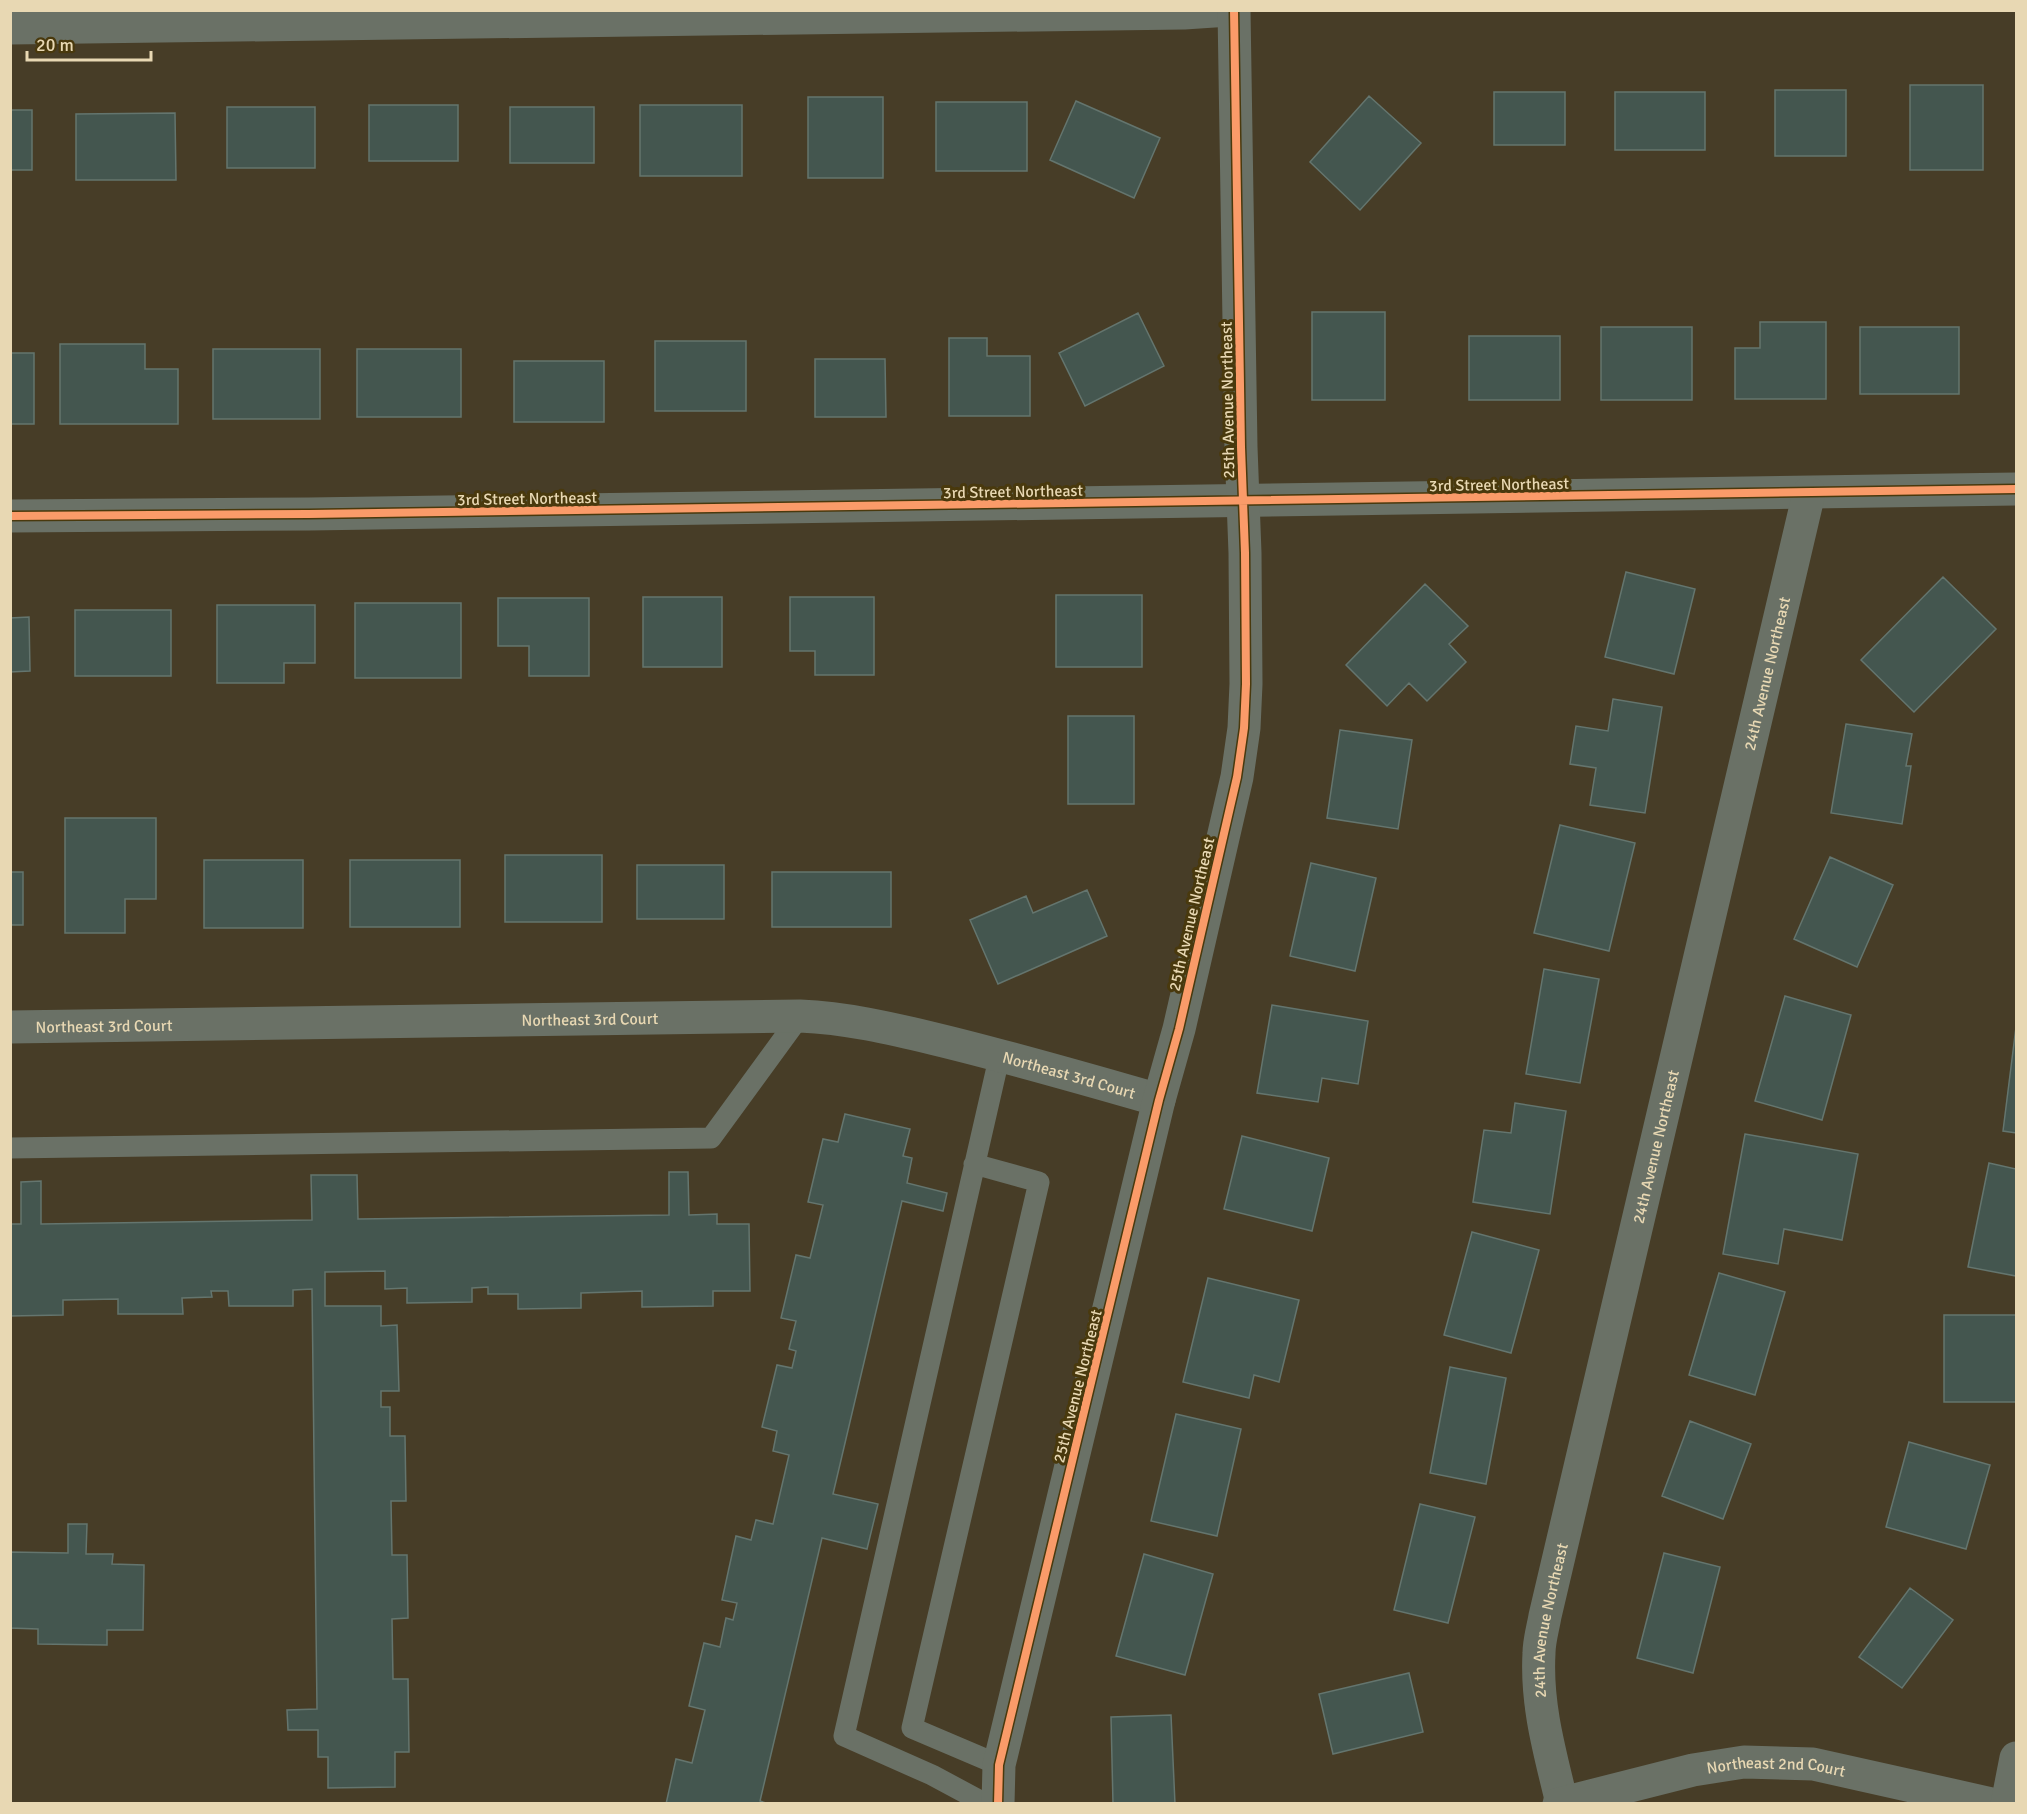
<svg xmlns="http://www.w3.org/2000/svg" width="2027" height="1814" font-family="Signika,sans-serif">
  <style>
    .building { fill: #44564f; stroke: #64756e; stroke-width: 1.5 }
    .lines { fill: none; stroke-linecap: round; stroke-linejoin: round }
    .lane { stroke: #6a7166; stroke-width: 21 }
    .street { stroke: #6a7166; stroke-width: 33 }
    .cycleway-casing { stroke: #49390d; stroke-width: 11 }
    .cycleway { stroke: #fa9b69; stroke-width: 8 }
    .labels { text-anchor: middle; stroke-width: 6; stroke-linejoin: round; paint-order: stroke }
    .street-label { font-size: 16px; fill: #e8d8b3; stroke: #49390d }
  </style>
  <rect width="100%" height="100%" fill="#473d27"/>
  <path class="building" d="M1910 85H1983V170H1910Z
    M1775 90H1846V156H1775Z
    M1494 92H1565V145H1494Z
    M1615 92H1705V150H1615Z
    M1369 96 1421 143 1360 210 1310 162Z
    M808 97H883V178H808Z
    M1076 101 1160 138 1134 198 1050 160Z
    M936 102H1027V171H936Z
    M369 105H458V161H369Z
    M640 105H742V176H640Z
    M227 107H315V168H227Z
    M510 107H594V163H510Z
    M10 110H32V170H10Z
    M175 113 176 180H76V114Z
    M1312 312H1385V400H1312Z
    M1138 313 1164 366 1085 406 1059 353Z
    M1760 322H1826V399H1735V348H1760Z
    M1601 327H1692V400H1601Z
    M1860 327H1959V394H1860Z
    M1469 336H1560V400H1469Z
    M949 338H987V356H1030V416H949Z
    M655 341H746V411H655Z
    M60 344H145V369H178V424H60Z
    M213 349H320V419H213Z
    M357 349H461V417H357Z
    M10 353H34V424H10Z
    M815 359H885L886 417H815Z
    M514 361H604V422H514Z
    M1626 572 1695 589 1674 674 1605 657Z
    M1943 577 1996 629 1914 712 1861 660Z
    M1425 584 1468 626 1449 644 1466 662 1427 701 1409 683 1387 706 1346 665Z
    M1056 595H1142V667H1056Z
    M643 597H722V667H643Z
    M790 597H874V675H815V651H790Z
    M498 598H589V676H529V646H498Z
    M355 603H461V678H355Z
    M217 605H315V663H284V683H217Z
    M75 610H171V676H75Z
    M29 617 30 671 10 672V618Z
    M1613 699 1662 707 1645 813 1590 805 1596 768 1570 764 1576 726 1608 731Z
    M1068 716H1134V804H1068Z
    M1846 724 1912 734 1906 766H1911L1902 824 1831 813Z
    M1340 730 1412 740 1398 829 1327 818Z
    M65 818H156V899H125V933H65Z
    M1560 825 1635 843 1609 951 1534 933Z
    M505 855H602V922H505Z
    M1830 857 1893 885 1857 967 1794 939Z
    M204 860H303V928H204Z
    M350 860H460V927H350Z
    M1311 863 1376 878 1355 971 1290 956Z
    M637 865H724V919H637Z
    M10 872H23V925H10Z
    M772 872H891V927H772Z
    M1087 890 1107 936 998 984 970 920 1026 896 1033 913Z
    M1544 969 1599 979 1580 1083 1526 1074Z
    M1785 996 1851 1015 1822 1120 1755 1101Z
    M1272 1005 1368 1021 1358 1084 1322 1078 1318 1102 1257 1093Z
    M2016 1027V1133L2003 1131Z
    M1515 1103 1566 1111 1550 1214 1473 1202 1484 1130 1511 1133Z
    M845 1114 910 1129 903 1156 912 1158 907 1183 947 1193 943 1211 902 1201 833 1494 878 1504 867 1549 822 1538 760 1801 769 1804H666L676 1759 692 1763 705 1710 689 1706 704 1643 720 1647 726 1618 733 1620 737 1603 722 1600 736 1536 751 1540 756 1520 773 1524 789 1455 773 1451 777 1431 762 1427 777 1365 792 1368 796 1351 789 1349 796 1321 781 1318 796 1255 810 1258 823 1205 808 1202 823 1139 838 1142Z
    M1745 1134 1858 1154 1842 1240 1784 1229 1778 1264 1723 1254Z
    M1242 1136 1329 1158 1312 1231 1224 1209Z
    M1989 1163 2016 1169V1276L1968 1267Z
    M669 1172H688L689 1215 717 1214V1224H749L750 1291H713V1306L642 1307V1291L581 1293V1308L518 1309V1294H488V1287L472 1288V1302L407 1303V1288L385 1289V1271L325 1272V1306H381V1326L397 1325 399 1391H381V1407H390V1436H405L406 1501H391L392 1555H407L408 1618 392 1619 393 1679H408L409 1752H395V1787L328 1788V1757H318V1730H288L287 1710 317 1709 312 1289 293 1290V1306H229L228 1291H211L212 1297 182 1298 183 1314H118V1299L63 1300V1315L10 1316V1224H21V1182L41 1181V1224L312 1220 311 1175H357L358 1219 669 1215Z
    M1472 1232 1539 1250 1511 1353 1444 1335Z
    M1719 1273 1785 1292 1755 1395 1689 1375Z
    M1208 1278 1299 1300 1279 1382 1254 1375 1249 1398 1183 1382Z
    M1944 1315H2016V1402H1944Z
    M1450 1367 1506 1378 1486 1484 1430 1473Z
    M1176 1414 1241 1429 1217 1536 1151 1521Z
    M1690 1421 1751 1444 1723 1519 1662 1496Z
    M1909 1442 1990 1465 1966 1549 1886 1527Z
    M1420 1504 1475 1517 1448 1623 1394 1610Z
    M68 1524H87L86 1554H113L112 1564 144 1565 143 1630H107V1645L38 1644V1629L10 1628V1552L68 1553Z
    M1664 1553 1720 1567 1693 1673 1637 1658Z
    M1144 1554 1213 1574 1185 1675 1116 1656Z
    M1910 1588 1953 1620 1902 1688 1859 1657Z
    M1409 1673 1423 1732 1333 1754 1319 1694Z
    M1171 1715 1175 1804H1113L1111 1717Z"/>
  <g class="lines">
    <path class="lane" d="M10 1148 711 1138 800 1016
      M974 1164 1039 1182 912 1728 999 1765
      M986 1804 932 1775 844 1736 1000 1054"/>
    <g class="street">
      <path d="M10 28 1184 13 1229 10"/>
      <path d="M10 516 309 514 2016 489"/>
      <path id="s1" d="M10 1027 800 1016C846 1018 890 1028 935 1039 1010 1057 1085 1079 1159 1100"/>
      <path id="s2" d="M1562 1803C1550 1753 1536 1705 1539 1653 1539 1641 1543 1628 1545 1616L1809 493"/>
      <path d="M998 1804 999 1765 1159 1100 1179 1029 1237 777 1244 728 1246 684 1245 553 1241 447 1234 10"/>
      <path id="s3" d="M1559 1804 1693 1770 1744 1762 1813 1764 1992 1804"/>
      <path d="M2007 1804 2016 1758"/>
    </g>
    <g class="cycleway-casing">
      <path id="cycleway" d="M10 516 309 514 2016 489
        M998 1804 999 1765 1159 1100 1179 1029 1237 777 1244 728 1246 684 1245 553 1241 447 1234 10"/>
    </g>
    <use href="#cycleway" class="cycleway"/>
  </g>
  <g class="labels">
    <g class="street-label">
      <text transform="translate(1227 400) rotate(-91)" y="6">25th Avenue Northeast</text>
      <text transform="translate(1499 484) rotate(-1)" y="6">3rd Street Northeast</text>
      <text transform="translate(1013 491) rotate(-1)" y="6">3rd Street Northeast</text>
      <text transform="translate(527 498) rotate(-1)" y="6">3rd Street Northeast</text>
      <text dy="6" stroke="none"><textPath href="#s2" startOffset="1158">24th Avenue Northeast</textPath></text>
      <text transform="translate(1191 914) rotate(-77)" y="6">25th Avenue Northeast</text>
      <text dy="6" stroke="none"><textPath href="#s1" startOffset="580">Northeast 3rd Court</textPath></text>
      <text dy="6" stroke="none"><textPath href="#s1" startOffset="94">Northeast 3rd Court</textPath></text>
      <text dy="6" stroke="none"><textPath href="#s1" startOffset="1066">Northeast 3rd Court</textPath></text>
      <text dy="6" stroke="none"><textPath href="#s2" startOffset="672">24th Avenue Northeast</textPath></text>
      <text transform="translate(1077 1386) rotate(-76)" y="6">25th Avenue Northeast</text>
      <text dy="6" stroke="none"><textPath href="#s2" startOffset="186">24th Avenue Northeast</textPath></text>
      <text dy="6" stroke="none"><textPath href="#s3" startOffset="222">Northeast 2nd Court</textPath></text>
    </g>
  </g>
  <rect width="2027" height="1814" fill="none" stroke="#e8d8b3" stroke-width="24"/>
  <path d="M27 51v9h124v-9" fill="none" stroke="#e8d8b3" stroke-width="3"/>
  <text x="36" y="51" font-size="18" fill="#e8d8b3" stroke="#49390d" stroke-width="4.5" paint-order="stroke">20 m</text>
</svg>
